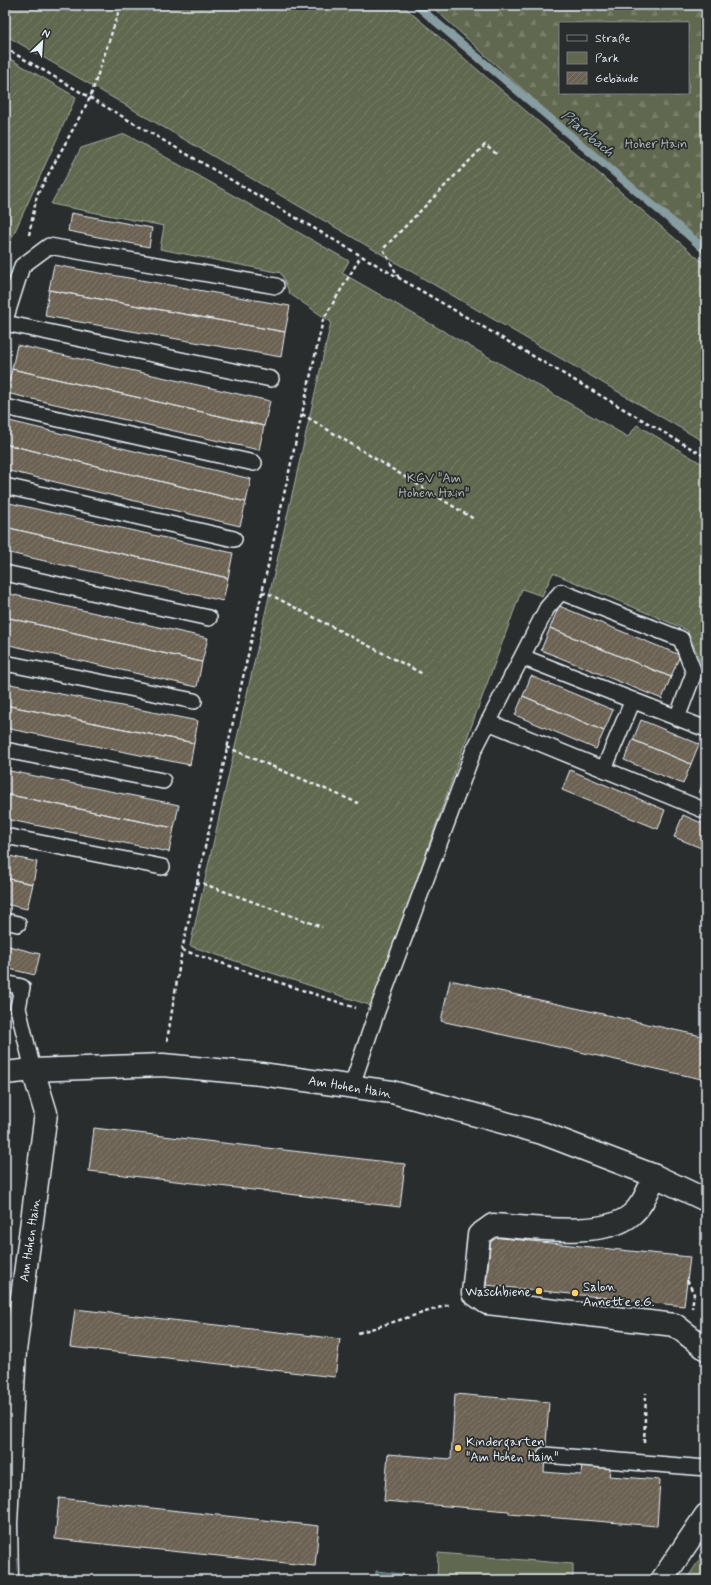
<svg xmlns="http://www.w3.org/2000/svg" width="711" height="1585" font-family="Mynerve,sans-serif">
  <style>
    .forest { fill: url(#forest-firs); stroke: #a4aca4; fill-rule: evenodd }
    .park { fill: #61684f; stroke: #a4aca4 }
    .garden { fill: url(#garden-furrows); stroke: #a4aca4 }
    .water { fill: url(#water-ripples); stroke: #879da2 }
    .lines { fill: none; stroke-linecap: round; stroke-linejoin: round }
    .stream { stroke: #879da2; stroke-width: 8 }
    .building { fill: url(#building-hatch); stroke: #e8f1f8 }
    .lane-casing { stroke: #e8f1f8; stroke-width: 18 }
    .street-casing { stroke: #e8f1f8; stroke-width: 25 }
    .path { stroke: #e8f1f8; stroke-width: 2.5; stroke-dasharray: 4 3; stroke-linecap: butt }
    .lane { stroke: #2a2d2e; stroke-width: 15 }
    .street { stroke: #2a2d2e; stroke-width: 22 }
    .poi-dot { fill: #ffd166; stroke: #2a2d2e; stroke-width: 1.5 }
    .labels { text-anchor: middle; stroke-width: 3.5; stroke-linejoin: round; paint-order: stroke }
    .park-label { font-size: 13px; fill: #b2bab4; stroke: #2a2d2e }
    .street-label { font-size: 13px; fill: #e8f1f8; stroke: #2a2d2e }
    .poi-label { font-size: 13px; fill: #e8f1f8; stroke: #2a2d2e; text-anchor: start }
    .water-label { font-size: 14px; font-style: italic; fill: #a7b9be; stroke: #2a2d2e }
  </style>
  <defs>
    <pattern id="forest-firs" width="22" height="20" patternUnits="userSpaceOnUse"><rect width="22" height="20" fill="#61684f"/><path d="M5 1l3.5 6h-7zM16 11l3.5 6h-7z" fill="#787e69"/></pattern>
    <pattern id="garden-furrows" width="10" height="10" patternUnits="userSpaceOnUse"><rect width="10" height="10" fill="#61684f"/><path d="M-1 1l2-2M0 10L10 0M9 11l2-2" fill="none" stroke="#787e69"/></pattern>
    <pattern id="water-ripples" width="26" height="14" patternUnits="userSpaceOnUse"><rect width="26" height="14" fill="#466568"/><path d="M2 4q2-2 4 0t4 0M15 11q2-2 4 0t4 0" fill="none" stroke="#617c7e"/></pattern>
    <pattern id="building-hatch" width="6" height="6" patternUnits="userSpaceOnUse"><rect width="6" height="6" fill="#6c6253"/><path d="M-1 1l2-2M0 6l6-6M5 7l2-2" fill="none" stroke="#81796c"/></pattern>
  </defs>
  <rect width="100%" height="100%" fill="#2a2d2e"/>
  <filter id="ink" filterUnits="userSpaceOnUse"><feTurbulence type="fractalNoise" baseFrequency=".025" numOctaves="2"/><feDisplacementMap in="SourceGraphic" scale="8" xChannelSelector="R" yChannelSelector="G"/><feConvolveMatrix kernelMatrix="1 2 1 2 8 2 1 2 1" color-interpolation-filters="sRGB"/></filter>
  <g filter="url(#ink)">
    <path class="forest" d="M430 5H706V256ZM560 23H688V93H560Z"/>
    <path class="park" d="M706 1550V1580H686Z
      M438 1553 573 1564V1580H437Z"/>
    <path class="garden" d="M5 5H402L706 265V443L5 35Z
      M5 56 76 97 5 253Z
      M125 134 349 261 342 273 628 437 637 425 706 466V666L702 665 687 630 553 573 542 596 522 589 460 757 372 1006 190 946 331 322 290 294 281 273 160 249 164 226 51 204 81 148Z"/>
    <path class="water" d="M376 1571 410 1575V1580H376Z"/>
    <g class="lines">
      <path class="stream" d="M416 5 706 250"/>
    </g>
    <path class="building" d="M71 213 152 228 149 247 68 231Z
      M54 265 290 306 285 332 49 290Z
      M49 290 285 332 281 357 45 316Z
      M17 345 270 401 264 426 12 369Z
      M12 369 264 426 259 450 6 393Z
      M5 420 251 479 246 502 5 444Z
      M5 444 246 502 240 526 5 470Z
      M5 502 233 553 228 578 5 527Z
      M5 527 228 578 223 601 5 552Z
      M5 593 208 638 202 662 5 617Z
      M559 606 680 655 671 677 550 628Z
      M5 617 202 662 197 687 5 644Z
      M550 628 671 677 662 699 541 650Z
      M531 676 613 710 604 731 523 696Z
      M5 683 198 721 194 743 5 705Z
      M523 696 604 731 596 749 515 715Z
      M5 705 194 743 190 765 5 728Z
      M641 720 699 744 691 764 633 740Z
      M633 740 691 764 683 784 624 760Z
      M5 770 179 805 174 828 5 794Z
      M570 770 665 810 658 829 562 790Z
      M706 775V796L699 793Z
      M5 794 174 828 169 852 5 819Z
      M683 815 706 825V850L674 837Z
      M5 855 37 862 33 884 5 878Z
      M5 878 33 884 27 909 5 904Z
      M5 945 40 954 35 975 5 968Z
      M450 980 706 1037V1080L441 1021Z
      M94 1128 405 1164 400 1207 89 1171Z
      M491 1237 690 1257 684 1306 486 1285Z
      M75 1309 340 1339 335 1377 70 1347Z
      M455 1394 549 1402 544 1472 581 1475 582 1462 611 1465 609 1476 660 1480 657 1526 509 1514V1511L384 1501 388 1454 451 1459Z
      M59 1498 319 1526 315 1566 55 1539Z"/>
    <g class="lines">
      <g class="lane-casing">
        <path id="lane" d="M5 320 22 266 49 246 276 286
          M5 323 271 379
          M5 407 254 463
          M5 486 234 539
          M5 573 209 618
          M522 657 706 729
          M5 663 194 701
          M488 722 706 811
          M5 750 163 781
          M604 769 633 700
          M5 836 162 867
          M5 921 18 924
          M5 983 22 987 18 1008 33 1070
          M352 1085 376 1014 473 752 547 608 561 592 681 639 694 673 677 718
          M545 1455 706 1468"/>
      </g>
      <g class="street-casing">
        <path id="street" d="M5 1073 33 1070 163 1065 261 1074 392 1092 542 1133 655 1176 706 1200
          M655 1176C648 1190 643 1205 631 1215 603 1239 529 1227 493 1225L479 1235 473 1293 487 1303 675 1325 706 1349
          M7 1580 6 1523 15 1351 46 1113 33 1070
          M662 1580 706 1515"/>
      </g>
      <path class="path" d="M5 48 706 457
        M29 235 37 195 90 98 121 5
        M399 278 383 249 485 145 498 155
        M302 414 474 519
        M262 592 269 594 423 674
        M227 747 358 803
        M196 883 204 884 322 927
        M182 950 356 1008
        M167 1041 182 950 323 320 361 256
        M687 1280 694 1294 692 1308
        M358 1333 451 1304
        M644 1443 646 1393"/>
      <use href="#lane" class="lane"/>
      <use href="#street" class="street"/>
    </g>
  </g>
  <g class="poi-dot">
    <circle cx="539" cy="1291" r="4"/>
    <circle cx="575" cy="1293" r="4"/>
    <circle cx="458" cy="1448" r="4"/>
  </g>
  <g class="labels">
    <g class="park-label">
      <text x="656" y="148">Hoher Hain</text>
      <text x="434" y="482">KGV "Am<tspan x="434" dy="15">Hohen Hain"</tspan></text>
    </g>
    <g class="street-label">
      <text transform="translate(350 1086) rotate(9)" y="5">Am Hohen Hain</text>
      <text transform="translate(29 1240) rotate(-82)" y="5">Am Hohen Hain</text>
    </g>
    <g class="poi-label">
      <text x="583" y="1291">Salon<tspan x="583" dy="15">Annette e.G.</tspan></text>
      <text x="531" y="1296" text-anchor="end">Waschbiene</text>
      <text x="466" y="1446">Kindergarten<tspan x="466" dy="15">"Am Hohen Hain"</tspan></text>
    </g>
    <g class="water-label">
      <text transform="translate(588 133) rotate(40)" y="5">Pfarrbach</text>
    </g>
  </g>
  <rect width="711" height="1585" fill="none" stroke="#2a2d2e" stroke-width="20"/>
  <rect x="10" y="10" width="691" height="1565" fill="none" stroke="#e8f1f8" stroke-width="1.5" filter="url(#ink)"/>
  <rect x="559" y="22" width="130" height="72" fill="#2a2d2e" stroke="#767b7f"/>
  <rect x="567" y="35" width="20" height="6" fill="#2a2d2e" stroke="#767b7f"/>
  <text x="595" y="42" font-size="12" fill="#e8f1f8">Straße</text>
  <rect x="567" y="52" width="20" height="12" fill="#61684f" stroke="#767b7f"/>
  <text x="595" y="62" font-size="12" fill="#e8f1f8">Park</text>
  <rect x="567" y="72" width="20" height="12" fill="url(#building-hatch)" stroke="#767b7f"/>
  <text x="595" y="82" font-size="12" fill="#e8f1f8">Gebäude</text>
  <g transform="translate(42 42) rotate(25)" stroke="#2a2d2e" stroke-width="3" paint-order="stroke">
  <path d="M0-3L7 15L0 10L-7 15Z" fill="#e8f1f8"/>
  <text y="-6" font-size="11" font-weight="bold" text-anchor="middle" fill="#e8f1f8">N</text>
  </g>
</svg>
